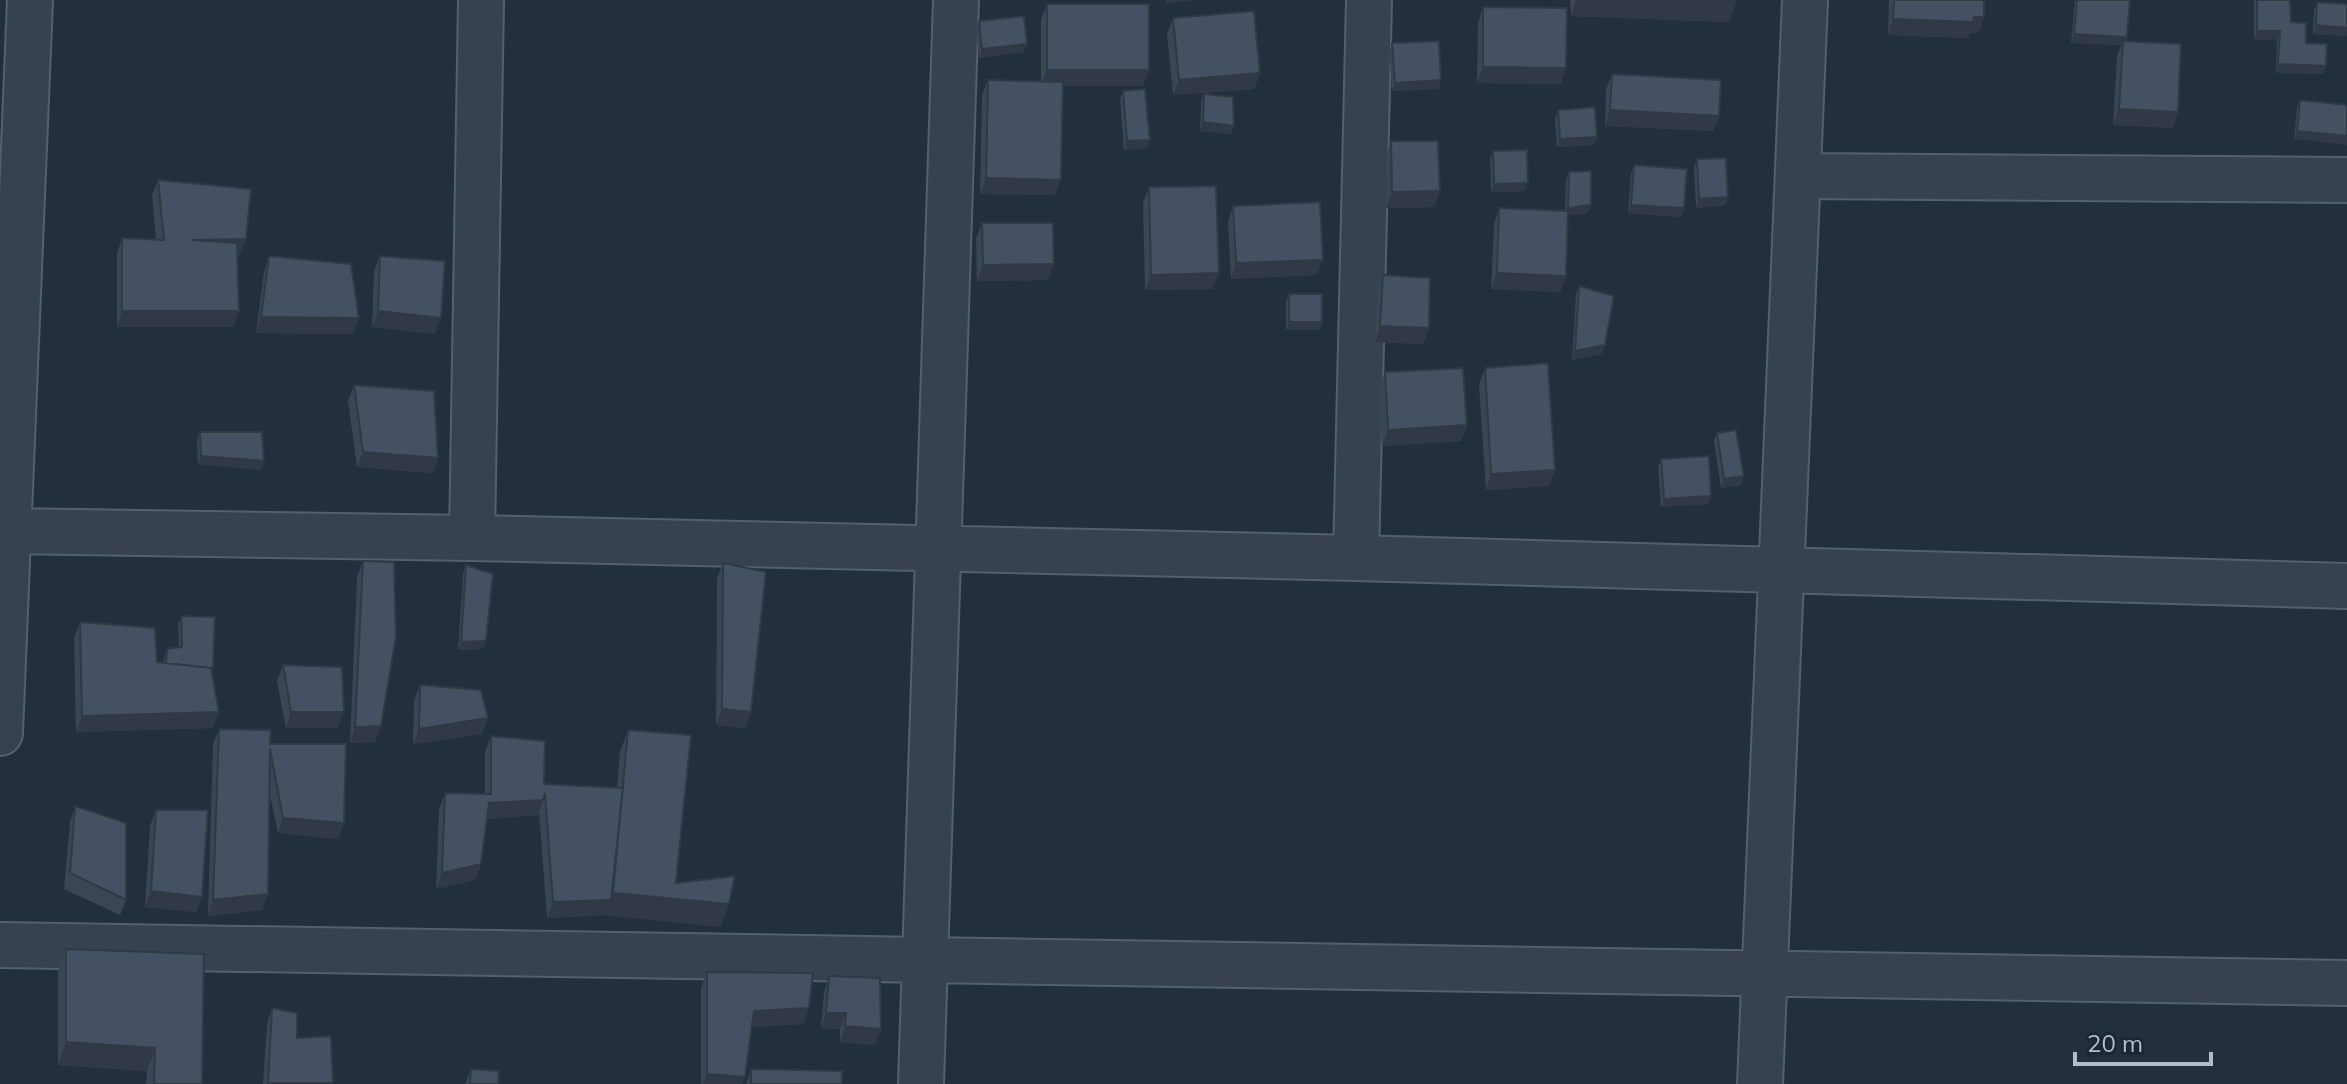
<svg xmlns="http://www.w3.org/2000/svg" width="2347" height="1084" font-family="Mulish,sans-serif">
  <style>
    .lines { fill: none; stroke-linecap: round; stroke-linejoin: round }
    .minor-casing { stroke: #565f6c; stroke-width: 48 }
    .minor { stroke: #38414e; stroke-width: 44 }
    .wall { fill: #3b4654 }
    .shaded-wall { fill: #303945 }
    .building { fill: #455162; stroke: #303945; stroke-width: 2 }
  </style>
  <rect width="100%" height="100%" fill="#242f3e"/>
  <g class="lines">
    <g class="minor-casing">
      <path id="minor" d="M1799 176 2347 180
        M0 527 9 531 472 538 1356 558 2347 586
        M472 538 481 0
        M1356 558 1369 0
        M0 733 30 0
        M0 945 2347 983
        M921 1084 956 0
        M1760 1084 1805 0"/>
    </g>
    <use href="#minor" class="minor"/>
  </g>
  <path class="wall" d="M1570 0H1737L1729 22 1571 16Z
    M1889 0H1984V17L1979 33H1969L1968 38 1888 35Z
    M2075 0H2130L2127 37 2126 41 2173 128 2113 125 2117 57 2121 45 2071 43Z
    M2254 0H2290L2291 22 2306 43 2323 74 2276 73 2277 39 2254 40Z
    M2317 2 2347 4V36L2313 34 2314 10Z
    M1047 4 1143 86H1063L1055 195 980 194 982 95 988 80 1041 81V20Z
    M1483 7 1561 84 1477 83 1478 23Z
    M1173 18 1260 73 1254 89 1173 95 1167 34Z
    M979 21 1024 52 979 58 976 29Z
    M1392 43 1441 80 1438 89 1392 91 1389 52Z
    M1612 74 1719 116 1713 131 1605 126 1606 89Z
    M1123 91 1147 148 1124 150 1120 99Z
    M1204 94 1234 126 1231 134 1200 131 1201 102Z
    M2300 100 2347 105 2294 139 2297 108Z
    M1558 110 1597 137 1594 145 1557 147 1555 118Z
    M1391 141 1440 191 1434 207 1386 208V157Z
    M1493 151 1525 191 1491 192 1490 159Z
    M1697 159 1728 197 1725 205 1696 208 1694 168Z
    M1634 165 1684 208 1681 217 1628 213 1631 174Z
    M1569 172 1588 213 1568 215 1566 276 1560 292 1491 289 1494 224 1499 208 1565 210 1566 180Z
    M158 180 240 255H237L239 311 233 327H117V254L122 238 156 240 152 195Z
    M1149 187 1213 289 1145 290 1143 203Z
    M1233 206 1317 275 1231 279 1228 222Z
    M982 223 1048 280 977 281 976 239Z
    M269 256 353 334 256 333 264 272Z
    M380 256 435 334 372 327 374 272Z
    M1383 275 1429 328 1423 344 1375 342 1377 291Z
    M1579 286 1602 354 1572 360 1576 294Z
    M1289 294 1320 330H1286V302Z
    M1485 368 1549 486 1486 490 1479 384Z
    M1385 372 1467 425 1461 441 1382 446 1379 388Z
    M354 385 438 458 433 473 357 467 348 401Z
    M200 432 264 461 261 470 198 464 197 440Z
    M1717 433 1741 485 1721 488 1714 441Z
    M1661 459 1711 496 1708 504 1661 507 1658 467Z
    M363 561 375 742 350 743 357 577Z
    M723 563 751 712 745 728 716 725 717 579Z
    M466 565 486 641 483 649 458 650 463 574Z
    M181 616 213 669 212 673 213 728 76 732 74 638 80 622 157 662 163 663 167 649 179 648 178 624Z
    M283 665 338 728H286L277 681Z
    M420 685 488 718 482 734 413 744 414 701Z
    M219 729 270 744 344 823 338 839 278 833 269 791 262 910 208 916 213 744Z
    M628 730 676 883 721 927 605 915 547 918 539 811 538 815 487 819 481 864 475 880 436 889 439 809 445 793 485 794V752L491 736 544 784 617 788 620 752Z
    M75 806 126 900 120 915 64 889 70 822Z
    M156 810 202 897 196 912 145 907 150 826Z
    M66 949 202 1084H146L147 1071 58 1065V971Z
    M707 972 804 1024 751 1027 742 1084H701V988Z
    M829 976 881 1029 875 1045 840 1042V1029L821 1028 824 992Z
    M272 1008 297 1038 331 1036 333 1084H263L267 1024Z
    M471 1069 498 1084H465Z
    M751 1069V1084H746Z"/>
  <path class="shaded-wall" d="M1167 0H1194L1165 4Z
    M1576 0H1737L1729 22 1571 16Z
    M1984 17 1979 33H1969L1968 38 1888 35 1893 19Z
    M2316 25 2347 28V36L2313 34Z
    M2257 31H2280L2277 39 2254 40Z
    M2074 34 2127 37 2124 46 2123 41 2121 45 2071 43Z
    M1027 44 1024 52 979 58 982 49Z
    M2278 64 2326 66 2323 74 2276 73Z
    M1483 67 1566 68 1561 84 1477 83Z
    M1047 70H1149L1143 86H1041Z
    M1260 73 1254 89 1173 95 1179 80Z
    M1441 80 1438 89 1392 91 1395 83Z
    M2119 109 2178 112 2173 128 2113 125Z
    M1610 110 1719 116 1713 131 1605 126Z
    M1203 122 1234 126 1231 134 1200 131Z
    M2297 131 2347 136V145L2294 139Z
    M1597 137 1594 145 1557 147 1560 139Z
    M1150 140 1147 148 1124 150 1127 141Z
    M986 178 1061 180 1055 195 980 194Z
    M1528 183 1525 191 1491 192 1494 184Z
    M1440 191 1434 207 1386 208 1392 192Z
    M1728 197 1725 205 1696 208 1699 199Z
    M1591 205 1588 213 1565 216 1568 208Z
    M1631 205 1684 208 1681 217 1628 213Z
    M246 239 240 255H186L191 240Z
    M1323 260 1317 275 1231 279 1236 263Z
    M1054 264 1048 280 977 281 983 265Z
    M1219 273 1213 289 1145 290 1151 275Z
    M1497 273 1566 276 1560 292 1491 289Z
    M122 311H239L233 327H117Z
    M378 311 441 318 435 334 372 327Z
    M261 317 359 318 353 334 256 333Z
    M1289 322H1322L1320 330H1286Z
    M1380 326 1429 328 1423 344 1375 342Z
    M1605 345 1602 354 1572 360 1575 351Z
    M1467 425 1461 441 1382 446 1388 430Z
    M363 452 438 458 433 473 357 467Z
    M201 456 264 461 261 470 198 464Z
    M1555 470 1549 486 1486 490 1491 474Z
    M1744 476 1741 485 1721 488 1724 479Z
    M1711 496 1708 504 1661 507 1664 499Z
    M486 641 483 649 458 650 461 642Z
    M722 709 751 712 745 728 716 725Z
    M219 712 213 728 76 732 82 716Z
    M291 712H344L338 728H286Z
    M488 718 482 734 413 744 419 729Z
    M381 726 375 742 350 743 355 727Z
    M543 800 538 815 484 819 489 803Z
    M283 818 344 823 338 839 278 833Z
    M481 864 475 880 436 889 442 873Z
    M151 891 202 897 196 912 145 907Z
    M613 893 729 904 721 927 605 915 547 918 553 902 611 900Z
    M268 894 262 910 208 916 213 900Z
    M809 1008 804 1024 748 1027 754 1011Z
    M826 1013H846L840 1029 821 1028Z
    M845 1026 881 1029 875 1045 840 1042Z
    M66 1042 155 1048 147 1071 58 1065Z
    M707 1074 745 1077 742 1084H703Z"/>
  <path class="building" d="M1894 0H1984V17H1974L1973 22 1893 19Z
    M2077 0H2130L2127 37 2074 34Z
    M2257 0H2290L2291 22 2306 23V43L2327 44 2326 66 2278 64 2280 31H2257Z
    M2317 2 2347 4V28L2316 25Z
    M1047 4H1149V70H1047Z
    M1483 7 1567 8 1566 68 1483 67Z
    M1254 11 1260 73 1179 80 1173 18Z
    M1024 16 1027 44 982 49 979 21Z
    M1439 41 1441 80 1395 83 1392 43Z
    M2123 41 2181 44 2178 112 2119 109Z
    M1612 74 1721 80 1719 116 1610 110Z
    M988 80 1063 82 1061 180 986 178Z
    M1145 89 1150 140 1127 141 1123 91Z
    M1204 94 1233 97 1234 126 1203 122Z
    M2300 100 2347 105V136L2297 131Z
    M1595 107 1597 137 1560 139 1558 110Z
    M1391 141H1438L1440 191 1392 192Z
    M1527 150 1528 183 1494 184 1493 151Z
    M1726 158 1728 197 1699 199 1697 159Z
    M1634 165 1687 169 1684 208 1631 205Z
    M1591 171V205L1568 208 1569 172Z
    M158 180 251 189 246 239 191 240 237 243 239 311H122V238L164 240Z
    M1216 186 1219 273 1151 275 1149 187Z
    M1320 202 1323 260 1236 263 1233 206Z
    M1499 208 1568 211 1566 276 1497 273Z
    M982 223H1053L1054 264 983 265Z
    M269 256 351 264 359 318 261 317Z
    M380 256 445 261 441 318 378 311Z
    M1383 275 1430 278 1429 328 1380 326Z
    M1579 286 1614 296 1605 345 1575 351Z
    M1289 294H1322V322H1289Z
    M1548 363 1555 470 1491 474 1485 368Z
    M1463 368 1467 425 1388 430 1385 372Z
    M354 385 434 391 438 458 363 452Z
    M1736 430 1744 476 1724 479 1717 433Z
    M200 432H262L264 461 201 456Z
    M1709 456 1711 496 1664 499 1661 459Z
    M363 561 394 562 396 637 381 726 355 727Z
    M723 563 766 572 751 712 722 709Z
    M466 565 493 574 486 641 461 642Z
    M181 616 215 617 213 669H211V668L166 663 167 649 182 647Z
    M80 622 155 628 157 662 211 668 219 712 82 716Z
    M283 665 342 667 344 712H291Z
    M420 685 481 690 488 718 419 729Z
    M219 729 271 730 270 744H346L344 823 283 818 270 749 268 894 213 900Z
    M628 730 691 735 676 883 735 876 729 904 613 893Z
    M491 736 545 741 544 784 623 788 611 900 553 902 545 793 543 800 489 803 481 864 442 873 445 793 491 794Z
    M75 806 126 823V900L70 873Z
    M156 810H208L202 897 151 891Z
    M66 949 204 954 202 1084H154L155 1048 66 1042Z
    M707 972 813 973 809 1008 754 1011 745 1077 707 1074Z
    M829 976 880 978 881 1029 845 1026 846 1013H826Z
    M272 1008 297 1013V1038L331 1036 333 1083H268Z
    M471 1069 499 1071 498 1084H470Z
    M751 1069 842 1071V1084H751Z"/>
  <path d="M2075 1052v12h136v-12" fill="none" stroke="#b4bcc9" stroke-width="4"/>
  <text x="2087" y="1052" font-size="24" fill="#b4bcc9" stroke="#1d2633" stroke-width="6" paint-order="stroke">20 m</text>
</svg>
